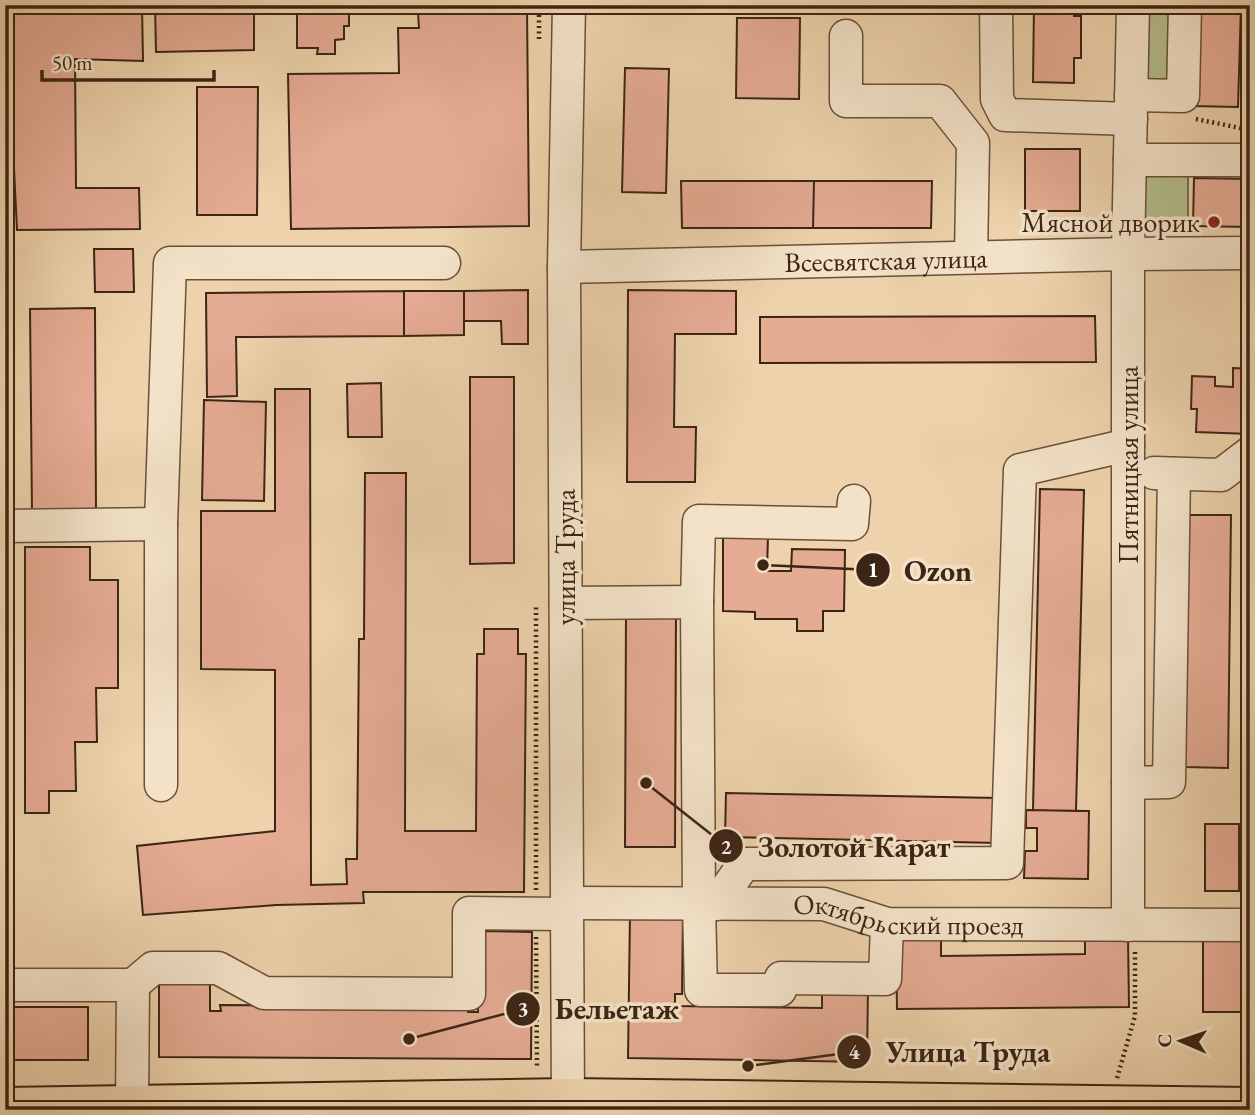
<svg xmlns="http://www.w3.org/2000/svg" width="1255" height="1115" font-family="'EB Garamond',serif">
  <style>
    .green { fill: #b4bd8c; stroke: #787150; stroke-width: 2 }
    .building { fill: #e5ab93; stroke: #3d2515; stroke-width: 2 }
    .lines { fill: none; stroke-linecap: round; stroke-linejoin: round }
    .minor-casing { stroke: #69503a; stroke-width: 35 }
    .major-casing { stroke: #3d2515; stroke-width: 42 }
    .path { stroke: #3d2515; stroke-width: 4.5; stroke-dasharray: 2 3.5; stroke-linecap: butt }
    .minor { stroke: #f3e2c8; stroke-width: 32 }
    .major { stroke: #edd2ab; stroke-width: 38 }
    .poi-dot { fill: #8f2418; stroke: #f3e2c8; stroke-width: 2.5 }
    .labels { text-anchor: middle; stroke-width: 7; stroke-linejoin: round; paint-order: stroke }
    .poi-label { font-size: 28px; fill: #3d2515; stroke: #f3e2c8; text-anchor: end }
    .street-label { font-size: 28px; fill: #3d2515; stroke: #f3e2c8 }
    .leader { fill: none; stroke: #3d2515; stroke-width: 2.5 }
    .callout-dot { fill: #3d2515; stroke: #f3e2c8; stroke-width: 2.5 }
    .mark-label { font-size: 21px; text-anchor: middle; font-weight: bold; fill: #fff }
    .callout-label { font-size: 30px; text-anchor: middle; font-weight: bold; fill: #3d2515; stroke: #f3e2c8; stroke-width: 7; stroke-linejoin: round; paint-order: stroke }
  </style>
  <rect width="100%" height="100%" fill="#edd2ab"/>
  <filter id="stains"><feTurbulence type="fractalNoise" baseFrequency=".00286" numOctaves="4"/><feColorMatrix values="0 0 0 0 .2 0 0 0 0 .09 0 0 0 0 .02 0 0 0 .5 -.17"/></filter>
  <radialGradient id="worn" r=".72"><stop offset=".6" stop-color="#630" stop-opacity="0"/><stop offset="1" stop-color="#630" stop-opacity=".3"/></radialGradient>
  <path class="green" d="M1140 5H1179L1170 89 1148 84 1136 56Z
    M1144 154 1204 167 1188 177V228L1150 227 1144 215Z"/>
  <path class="building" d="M6 5H142L143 61 75 59 76 188H139L140 229 17 230Z
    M155 5H349V26H344V39L335 40V54H317L318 48H297V9H254V50L156 52Z
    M448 5H527L529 226 291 229 288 74 399 73 398 28H419L418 13H448Z
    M1034 5H1075L1074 16H1081V58H1074V83L1033 82Z
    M1195 5H1241L1238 107 1192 106Z
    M737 18H800L799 99 736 98Z
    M625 68 669 69 666 193 622 192Z
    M197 87H258L257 215H197Z
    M1025 149H1080V211H1025Z
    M1194 178 1250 179V227L1193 226Z
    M681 181H814L813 228H682Z
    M814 181H932L931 228H813Z
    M94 249H133L134 292H95Z
    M528 290V344H502L501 321H464V291Z
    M628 290 736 291V334H675L674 427H696L695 482H627Z
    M404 291H464V335L404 336Z
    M404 291V336L236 337 237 396 207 397 206 293Z
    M95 308 96 512 32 513 30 309Z
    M1095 316 1096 362 760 363V317Z
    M1233 368 1250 369V434L1196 432 1197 409H1191L1192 376 1215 377V386L1233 387Z
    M470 377H514V563L470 564Z
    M381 383 382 437H348L347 384Z
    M275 389H310L311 885 347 884 346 859H357L359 639H364L365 473H406L405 831H476L477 654H484V629H518V654H526L524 892H363L364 903 276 905 143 915 137 846 275 831V670L201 669V511H275Z
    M204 400 266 402 264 501 202 500Z
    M1040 489 1084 490 1076 811 1033 810Z
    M1187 515H1231L1228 768 1185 767Z
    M723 537H768L767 571H791L792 549 845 550 844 611H823V631H797V619H755V612L723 611Z
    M25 547H90V580H118V688H96L97 742H75L76 791H49V813H25Z
    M626 611H676L675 847H625Z
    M726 793 999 798 997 843 725 837Z
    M1026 810 1089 811 1088 879 1024 878 1025 851H1037V828H1026Z
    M1205 824H1239V891H1205Z
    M630 914H683L682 994H675V1006L822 1008V986H868L867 1062 628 1058Z
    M478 931 532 932 531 1059 159 1057V977H210V1011H221L220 1005 468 1006V1012H478Z
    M1085 936H1128L1129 1007 897 1009 896 938H941V956L1085 954Z
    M1203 941H1248L1247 959H1250V1012H1203Z
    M5 1007H88V1060H5Z"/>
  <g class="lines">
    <g class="minor-casing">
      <g id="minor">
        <path d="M996 5 997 99 1005 115 1131 119"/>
        <path d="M846 36V101H940L973 143 971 257"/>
        <path d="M1131 95 1183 96 1185 5"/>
        <path d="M1130 160H1250"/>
        <path id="s1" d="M564 267 1128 254 1250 253"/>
        <path d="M1154 473 1221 475 1250 453"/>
        <path d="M5 526 161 524"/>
        <path d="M697 602 699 521 852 524 854 501"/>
        <path d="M566 603 697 602 699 904 701 990H780L781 978 885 979 887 924"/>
        <path d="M1128 783 1169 782 1174 474"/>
        <path d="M161 785V524L170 263H444"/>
        <path id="s2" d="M567 903 824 904 887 924 1250 925"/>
        <path d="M716 904 744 864 1007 863 1020 470 1128 445"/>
        <path d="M1128 925V254L1133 5"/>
        <path d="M5 985H133L132 1106"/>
        <path d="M133 985 153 968H218L264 993 469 994V913L567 914"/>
        <path d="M568 1110 564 267 569 5"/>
      </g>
    </g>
    <g class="major-casing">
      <path id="major" d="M5 1107 568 1098 1250 1107"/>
    </g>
    <path class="path" d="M539 39V5
      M1196 119 1250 130
      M536 890V605
      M536 937 537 1068
      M1117 1078 1135 1016V949"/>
    <use href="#minor" class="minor"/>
    <use href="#major" class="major"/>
  </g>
  <circle class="poi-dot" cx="1214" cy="222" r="7"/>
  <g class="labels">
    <g class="poi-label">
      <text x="1200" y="232">Мясной дворик</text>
    </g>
    <g class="street-label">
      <text dy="10" stroke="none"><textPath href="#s1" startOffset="322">Всесвятская улица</textPath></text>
      <text transform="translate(1128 465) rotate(-90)" y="10">Пятницкая улица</text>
      <text transform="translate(565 557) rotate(-90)" y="10">улица Труда</text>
      <text dy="10" stroke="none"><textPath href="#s2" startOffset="343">Октябрьский проезд</textPath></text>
    </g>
  </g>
  <path class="leader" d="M763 565L873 570M646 783L726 846M409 1039L523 1009M748 1066L854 1052"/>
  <g class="callout-dot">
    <circle cx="763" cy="565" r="7"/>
    <circle cx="646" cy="783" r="7"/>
    <circle cx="409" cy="1039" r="7"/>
    <circle cx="748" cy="1066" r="7"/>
    <circle cx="873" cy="570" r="18"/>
    <circle cx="726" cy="846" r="18"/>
    <circle cx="523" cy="1009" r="18"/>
    <circle cx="854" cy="1052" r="18"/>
  </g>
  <g class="mark-label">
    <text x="873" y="577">1</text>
    <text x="726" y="854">2</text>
    <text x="523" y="1016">3</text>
    <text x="854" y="1059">4</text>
  </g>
  <g class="callout-label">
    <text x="938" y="581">Ozon</text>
    <text x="854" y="857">Золотой Карат</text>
    <text x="617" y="1019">Бельетаж</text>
    <text x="968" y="1062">Улица Труда</text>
  </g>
  <rect width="1255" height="1115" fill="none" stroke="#edd2ab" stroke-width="28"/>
  <rect x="7" y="7" width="1241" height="1101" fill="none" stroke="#3d2515" stroke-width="3.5"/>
  <rect x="14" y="14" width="1227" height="1087" fill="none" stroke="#3d2515" stroke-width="2"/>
  <g transform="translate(1181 1041) rotate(272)" stroke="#f3e2c8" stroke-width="5" paint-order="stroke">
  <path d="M0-5L12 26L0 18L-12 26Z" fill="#3d2515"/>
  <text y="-10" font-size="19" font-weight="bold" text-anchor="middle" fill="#3d2515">С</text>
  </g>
  <path d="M42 70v10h172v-10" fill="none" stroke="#3d2515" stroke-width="3.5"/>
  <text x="52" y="70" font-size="21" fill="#3d2515" stroke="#f3e2c8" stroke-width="5" paint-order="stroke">50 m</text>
  <rect width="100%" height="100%" filter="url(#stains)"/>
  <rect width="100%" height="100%" fill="url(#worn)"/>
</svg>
